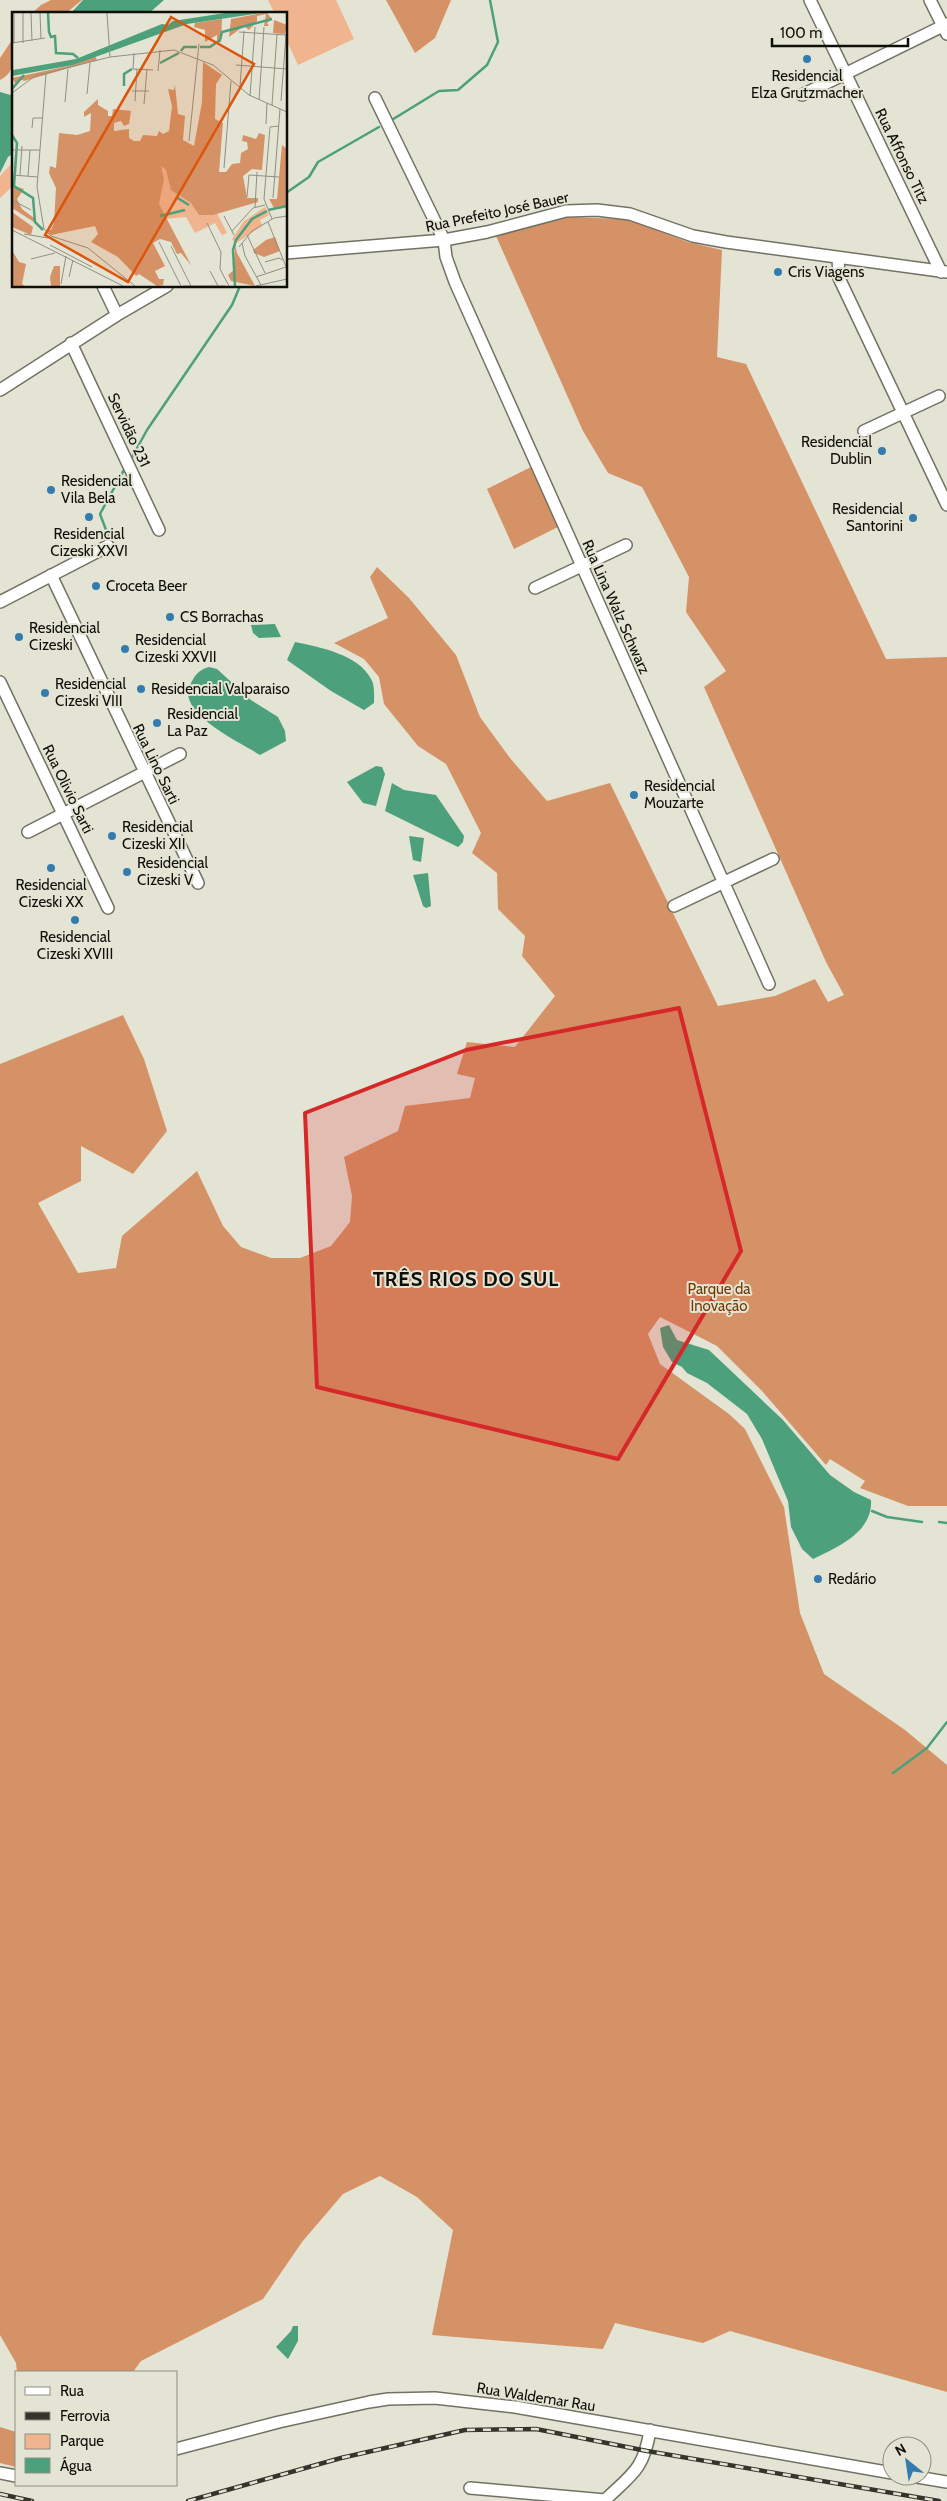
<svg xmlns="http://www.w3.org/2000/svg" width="947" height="2501" font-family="Cabin,sans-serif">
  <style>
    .green { fill: #f0b48f }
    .forest { fill: #d59266 }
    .water { fill: #4ca07b }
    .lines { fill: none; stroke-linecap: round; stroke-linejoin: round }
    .stream { stroke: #4ca07b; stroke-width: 2.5 }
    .minor-casing { stroke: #727264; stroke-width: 14 }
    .minor { stroke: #fff; stroke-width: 11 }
    .rail-casing { stroke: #34342d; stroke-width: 4.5 }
    .rail { stroke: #e4e4d4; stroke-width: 2.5; stroke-dasharray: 8; stroke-linecap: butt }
    .marked { fill: #d62828; fill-opacity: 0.2; stroke: #d62828; stroke-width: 4; stroke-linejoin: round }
    .poi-dot { fill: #347baf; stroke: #e4e4d4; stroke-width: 2 }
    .labels { text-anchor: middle; stroke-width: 4; stroke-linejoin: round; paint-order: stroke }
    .poi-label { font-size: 15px; fill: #0f0f0a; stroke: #e4e4d4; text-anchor: start }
    .street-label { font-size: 15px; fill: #0f0f0a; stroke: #e4e4d4 }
    .park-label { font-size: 15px; fill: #763801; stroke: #e4e4d4 }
    .district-label { font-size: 20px; font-weight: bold; letter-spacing: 1px; fill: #0f0f0a; stroke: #e4e4d4 }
    .inset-river { fill: none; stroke: #4ca07b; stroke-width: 2.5 }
    .inset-road { fill: none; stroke: #8f8f83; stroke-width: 1 }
    .view { fill: #dd550c; fill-opacity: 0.15; stroke: #dd550c; stroke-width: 2.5 }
    .inset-edge { fill: none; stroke: #0f0f0a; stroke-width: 2.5 }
  </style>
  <rect width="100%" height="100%" fill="#e4e4d4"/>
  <path class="green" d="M268 0H336L354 39 298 65 286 39V14H275Z
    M14 161V185L0 198V176Z"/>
  <path class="forest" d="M51 0H82L65 14H31L41 5Z
    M386 0H451L435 38 415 53Z
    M14 37C14 52 17 72 0 80V58Z
    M565 217 627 219 688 242 722 250 717 357 746 364 886 659 947 657V1506H908L860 1488 865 1481 830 1459 826 1465 762 1391 717 1346 660 1317 648 1334 660 1364 729 1414 745 1429 784 1507 800 1613 824 1674 905 1730 947 1765V2392L730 2331 703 2343 615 2323 603 2349 432 2335 453 2230 417 2197 380 2176 343 2194 302 2242 263 2299 141 2361 133 2372H17L16 2363 0 2335V1064L123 1015 144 1059 167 1131 133 1174 81 1146V1181L38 1203 78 1273 116 1268 122 1236 197 1171 223 1226 241 1247 271 1258H300L331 1246 350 1222 352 1196 344 1157 398 1131 405 1106 470 1098 475 1078 457 1074 467 1042 515 1047 555 996 522 956 525 936 498 909 497 873 472 853 481 833 446 764 418 746 384 704 379 677 364 659 334 643 388 618 370 577 377 567 409 598 456 655 480 717 510 758 547 801 610 783 718 1006 775 996 815 979 828 1002 844 995 826 962 704 687 726 671 686 612 689 577 642 487 608 473 583 431 496 236 536 223Z
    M533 466 558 527 514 549 487 489Z
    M0 2427 16 2432V2467L0 2463Z"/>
  <path class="water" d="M83 0H164L148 14H70Z
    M0 92 14 96V153L8 157 0 173Z
    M275 624 281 637 259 638 253 633 251 625Z
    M295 642C320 647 359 655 371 679 375 685 374 696 374 703L364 710 331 691 287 660Z
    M209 667 217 669 251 700 278 717 285 731 286 741 260 755C241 743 176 713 190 685 195 675 198 670 209 667Z
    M376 766 382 767 385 774 376 806 363 803 347 782Z
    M392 783 404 790 436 795 464 836 463 842 458 847 385 811Z
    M409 836 424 838 421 862 413 860Z
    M428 873 431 906 426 908 423 906 413 875Z
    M669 1325 677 1340 709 1350 783 1420 830 1475 854 1492 871 1500C873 1532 838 1547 813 1559L802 1549 791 1527 788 1501 762 1439 747 1414 707 1383 687 1373 682 1367 672 1362 663 1347 660 1328Z
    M293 2326H298V2341L288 2359 276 2347 291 2331Z"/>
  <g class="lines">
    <path class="stream" d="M390 121 439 91 458 90 487 65 498 42 490 0
      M286 193 309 177 318 162 379 127
      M131 459 147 430 232 305 240 286
      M111 543 100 514 125 468
      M872 1511 887 1517 922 1522
      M939 1522 947 1523
      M893 1773 927 1748 947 1722"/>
    <g class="minor-casing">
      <path id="minor" d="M810 0 941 272
        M930 0 947 34
        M802 95 947 24
        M375 98 444 240 446 257 455 282 769 984
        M286 253 444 240 487 232 566 211 597 210 630 214 693 236 726 242 947 272
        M838 258 839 278 947 505
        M103 286 117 315
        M71 343 159 530
        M0 390 117 315 167 286
        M864 431 939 396
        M51 575 198 883
        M535 588 626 545
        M0 602 108 546
        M0 682 108 908
        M28 832 180 754
        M674 906 773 859
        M176 2449 279 2422 369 2402 388 2399 435 2398 515 2407 892 2473
        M0 2473 16 2476
        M911 2476 947 2482
        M470 2488 605 2500
        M604 2501C631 2475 644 2470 650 2430"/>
    </g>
    <use href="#minor" class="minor"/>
    <g class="rail-casing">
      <path id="rail" d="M0 2494 32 2501
        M188 2501 341 2458 465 2430 536 2429 647 2451 939 2501"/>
    </g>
    <use href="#rail" class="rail"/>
  </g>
  <path class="marked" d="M679 1008 741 1251 618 1459 317 1387 305 1113 466 1050Z"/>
  <g class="poi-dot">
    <circle cx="807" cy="59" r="5"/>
    <circle cx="778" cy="272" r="5"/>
    <circle cx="882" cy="451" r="5"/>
    <circle cx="51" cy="490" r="5"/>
    <circle cx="89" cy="517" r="5"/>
    <circle cx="913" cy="518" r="5"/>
    <circle cx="96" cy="586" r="5"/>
    <circle cx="170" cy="617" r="5"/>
    <circle cx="19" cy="637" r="5"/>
    <circle cx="125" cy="649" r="5"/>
    <circle cx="141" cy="689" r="5"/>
    <circle cx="45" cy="693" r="5"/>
    <circle cx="157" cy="723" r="5"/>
    <circle cx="634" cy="795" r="5"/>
    <circle cx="112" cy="836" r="5"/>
    <circle cx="51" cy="868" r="5"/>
    <circle cx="127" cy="872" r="5"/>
    <circle cx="75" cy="920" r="5"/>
    <circle cx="818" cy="1579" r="5"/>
  </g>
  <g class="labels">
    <g class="poi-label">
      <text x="807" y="81" text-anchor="middle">Residencial<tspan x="807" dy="17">Elza Grutzmacher</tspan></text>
      <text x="788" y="277">Cris Viagens</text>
      <text x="872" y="447" text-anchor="end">Residencial<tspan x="872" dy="17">Dublin</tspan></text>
      <text x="61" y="486">Residencial<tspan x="61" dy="17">Vila Bela</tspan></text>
      <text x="903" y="514" text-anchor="end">Residencial<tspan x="903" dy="17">Santorini</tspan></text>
      <text x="89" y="539" text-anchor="middle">Residencial<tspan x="89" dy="17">Cizeski XXVI</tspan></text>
      <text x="106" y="591">Croceta Beer</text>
      <text x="180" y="622">CS Borrachas</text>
      <text x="29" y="633">Residencial<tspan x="29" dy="17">Cizeski</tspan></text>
      <text x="135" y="645">Residencial<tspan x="135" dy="17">Cizeski XXVII</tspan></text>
      <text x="55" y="689">Residencial<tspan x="55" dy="17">Cizeski VIII</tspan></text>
      <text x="151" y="694">Residencial Valparaiso</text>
      <text x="167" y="719">Residencial<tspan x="167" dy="17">La Paz</tspan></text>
      <text x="644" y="791">Residencial<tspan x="644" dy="17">Mouzarte</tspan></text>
      <text x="122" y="832">Residencial<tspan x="122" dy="17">Cizeski XII</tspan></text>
      <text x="137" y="868">Residencial<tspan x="137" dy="17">Cizeski V</tspan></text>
      <text x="51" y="890" text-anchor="middle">Residencial<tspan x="51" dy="17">Cizeski XX</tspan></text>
      <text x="75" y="942" text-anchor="middle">Residencial<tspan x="75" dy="17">Cizeski XVIII</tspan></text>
      <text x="828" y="1584">Redário</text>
    </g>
    <g class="street-label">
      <text transform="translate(902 156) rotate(64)" y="5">Rua Affonso Titz</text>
      <text transform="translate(497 212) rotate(-12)" y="5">Rua Prefeito José Bauer</text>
      <text transform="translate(129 430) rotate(65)" y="5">Servidão 231</text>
      <text transform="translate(616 607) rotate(66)" y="5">Rua Lina Walz Schwarz</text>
      <text transform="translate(156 764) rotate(64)" y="5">Rua Lino Sarti</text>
      <text transform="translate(68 789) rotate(64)" y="5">Rua Olivio Sarti</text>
      <text transform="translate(536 2397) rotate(9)" y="5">Rua Waldemar Rau</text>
    </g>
    <g class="park-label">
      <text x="719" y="1294">Parque da<tspan x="719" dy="17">Inovação</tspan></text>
    </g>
    <g class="district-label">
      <text x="466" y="1286">TRÊS RIOS DO SUL</text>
    </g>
  </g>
  <g transform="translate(12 12)">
    <rect width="275" height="275" fill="#e4e4d4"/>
    <path d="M130 128 203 197 215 221 210 223 203 211 183 221 174 205 153 207 137 197ZM253 195 257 203 248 208 250 214 223 232 220 227 232 209Z" fill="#f0b48f"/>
    <path d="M250 1H255L260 7 255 11 257 14H252L254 2 245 4V9L237 18 232 14 217 25 219 7ZM210 7 209 30 205 31V23L193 30V18L182 15 183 11ZM262 8 275 13 273 22 261 21ZM83 44 85 48 12 69 8 67 4 72 0 66 61 53ZM191 50 210 63 204 72 203 107 211 111 207 160H214L220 152 228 151 229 141 236 137 235 130 230 129 231 123 244 127 247 121 253 123 250 158 240 157 231 164 235 186H246V190L201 203H187L179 191 159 178 154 158 149 154 152 167 147 192 179 253 169 241 165 242 159 230 148 227 141 231 153 254 143 259 147 267H152L151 273 145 274 127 262 124 264 106 245 79 230 86 222 83 214 39 223 34 218H39L42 211 44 176 37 161 38 154 44 156 47 121 65 123 78 119 79 101 72 105V100L86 87V93L96 99V104H100L101 97 119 99 117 112 112 114 109 109 102 111V119L117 117V126L122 129H128L131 123 145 124 147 119 151 122 157 119 160 94 156 77 162 78 163 73 166 102 173 104 171 128 182 134 190 90ZM270 133 275 137V194L262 196 257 187H265ZM0 167H3L2 174 12 177 5 187 10 197 22 206V210L0 196ZM0 200 21 215 19 223 0 215ZM263 225 268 239 252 245 242 241 241 238 254 228ZM223 232 225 241 243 274 219 269 216 263 222 258ZM1 240 7 250 14 252 10 272 13 274H0ZM42 254H48V274H39L38 265Z" fill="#d59266"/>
    <path d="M213 1H249L175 12 61 53 0 64 1 58 64 47 150 12 156 13 161 9Z" fill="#4ca07b"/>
    <path class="inset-river" d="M36 1 37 20 39 25 43 24 44 41 61 42 66 46M188 35H198L208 28 210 20 260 7M169 39 172 35H185M148 51 167 41M112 74V62L120 57M0 77 12 63M0 123 5 131 2 174 21 186 23 210 31 218M164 185 177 193M256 198 275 194M148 204 173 198M223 274 221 238 224 228 240 207 255 199"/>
    <path class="inset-road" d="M2 1V31M11 1V31M19 1 20 29M28 1 29 27M95 1 98 45M227 20 274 23M0 31 33 26M122 41 121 57 141 58M224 53 275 57M146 59 148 38M34 62 25 175 32 217 39 224 76 236 123 274M228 75 232 19M120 79H137M0 81 23 64 98 45 162 38 201 53 237 83 275 100M75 82 78 51M238 84 243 15M247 88 252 15M123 89 125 57M269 89 274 23M53 90 56 57M132 92 135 57M260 93 265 22M254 112 255 91M20 116 21 106H30M177 129 187 32M0 138H28M212 156 219 69M0 163 26 165M8 163 10 134M16 164 18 138M235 185 237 163 267 165M261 186 268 97M0 188 19 198M243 195 245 160M212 204 222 223M260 207 252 187 258 115 267 114M256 210 275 257M195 211 209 240 208 257 217 274M0 218 111 274M220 219 241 196 253 193M12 222 36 226M235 223 253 261M147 230 169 274M230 231 233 244 249 273M38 233 80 255M159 234 179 274M227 235 240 219 262 206 275 204M19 247 43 241M253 250 267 246 271 248M198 259 206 274M57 265 61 248M244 265 274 255M49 272 54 244M171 274H213M244 274 275 267"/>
    <path class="view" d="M159 5 242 52 116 270 33 223Z"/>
    <rect width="275" height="275" class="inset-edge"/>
  </g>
  <rect x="15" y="2371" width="162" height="115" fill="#e4e4d4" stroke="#8f8f83"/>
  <rect x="25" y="2387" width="25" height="8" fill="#ffffff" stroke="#8f8f83"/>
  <text x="60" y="2396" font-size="15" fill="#0f0f0a">Rua</text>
  <rect x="25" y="2412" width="25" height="8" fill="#34342d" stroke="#8f8f83"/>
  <text x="60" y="2421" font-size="15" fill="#0f0f0a">Ferrovia</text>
  <rect x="25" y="2434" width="25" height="15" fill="#f0b48f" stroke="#8f8f83"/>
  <text x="60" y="2446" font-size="15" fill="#0f0f0a">Parque</text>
  <rect x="25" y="2458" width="25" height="15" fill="#4ca07b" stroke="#8f8f83"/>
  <text x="60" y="2471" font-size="15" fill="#0f0f0a">Água</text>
  <g transform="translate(907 2461) rotate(330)"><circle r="24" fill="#e4e4d4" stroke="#8f8f83"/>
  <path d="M0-4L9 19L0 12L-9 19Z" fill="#347baf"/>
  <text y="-8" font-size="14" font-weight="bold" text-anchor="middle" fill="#0f0f0a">N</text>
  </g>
  <path d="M772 38v8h136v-8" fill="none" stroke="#0f0f0a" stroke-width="2.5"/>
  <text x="780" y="38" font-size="15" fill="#0f0f0a" stroke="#e4e4d4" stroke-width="4" paint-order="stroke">100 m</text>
</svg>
